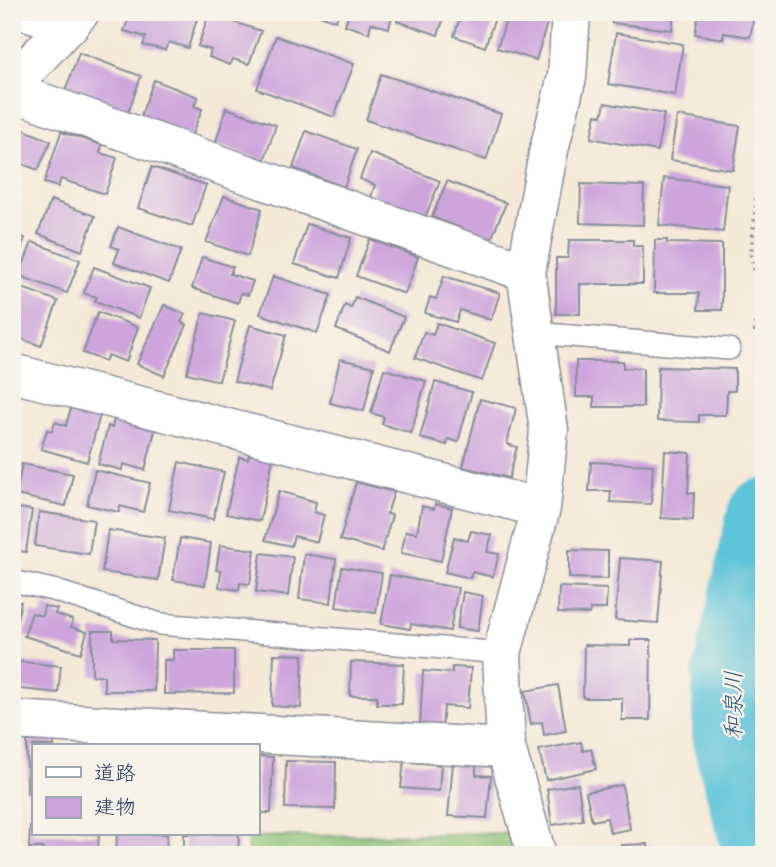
<svg xmlns="http://www.w3.org/2000/svg" width="776" height="867" font-family="'Architects Daughter','Klee One',sans-serif">
  <style>
    .green { fill: #8dc376; stroke: #54796a; stroke-width: 2 }
    .lines { fill: none; stroke-linecap: round; stroke-linejoin: round }
    .river { stroke: #5cc3d9; stroke-width: 74 }
    .building { fill: #cda5dc }
    .lane-casing { stroke: #888c9a; stroke-width: 24 }
    .street-casing { stroke: #888c9a; stroke-width: 41 }
    .path { stroke: #888c9a; stroke-width: 4.5; stroke-dasharray: 2 5; stroke-linecap: butt }
    .lane { stroke: #fff; stroke-width: 21 }
    .street { stroke: #fff; stroke-width: 38 }
    .labels { text-anchor: middle; stroke-width: 5; stroke-linejoin: round; paint-order: stroke }
    .water-label { font-size: 23px; font-style: italic; fill: #2b547d; stroke: #f7f3e8 }
  </style>
  <rect width="100%" height="100%" fill="#f7f3e8"/>
  <filter id="ink" filterUnits="userSpaceOnUse"><feTurbulence type="fractalNoise" baseFrequency=".0143" numOctaves="2"/><feDisplacementMap in="SourceGraphic" scale="14" xChannelSelector="R" yChannelSelector="G"/><feConvolveMatrix kernelMatrix="1 2 1 2 8 2 1 2 1" color-interpolation-filters="sRGB"/></filter>
  <filter id="wash" filterUnits="userSpaceOnUse"><feTurbulence type="fractalNoise" baseFrequency=".00686" numOctaves="4" result="noise"/><feDisplacementMap in="SourceGraphic" scale="28" xChannelSelector="R" yChannelSelector="G"/><feGaussianBlur stdDeviation="1.57" result="paint"/><feColorMatrix in="noise" values="0 0 0 0 0 0 0 0 0 0 0 0 0 0 0 0 0 1.4 0 .05"/><feComposite in="paint" operator="in"/></filter>
  <g filter="url(#wash)">
    <rect width="100%" height="100%" fill="#f5e8d6"/>
    <path class="green" d="M511 833 517 855H248V837Z"/>
    <g class="lines">
      <path class="river" d="M764 515 729 677V739L756 838 764 853"/>
    </g>
    <g id="blocks">
      <path class="building" d="M131 12H199L188 48 169 42 165 50 143 45 146 37 124 31Z
        M312 12H339L336 21Z
        M349 12H393L389 28 371 23 369 33 345 25Z
        M400 12H446L438 35 397 21Z
        M462 12H497L485 47 454 36Z
        M509 12H524L548 20 536 60 497 48Z
        M613 12H674L672 30 612 23Z
        M699 12H755L750 37 724 33 723 39 695 34Z
        M209 14 261 31 249 64 233 59 230 65 209 57 211 50 198 46Z
        M616 33 683 44 675 95 608 84Z
        M276 36 354 64 334 117 257 89Z
        M79 53 141 76 127 116 64 94Z
        M381 74 501 114 486 160 366 120Z
        M154 80 198 97 194 106 202 109 191 137 140 118Z
        M605 103 664 114 657 151 591 138 596 114 602 116Z
        M226 108 276 125 264 161 215 145Z
        M677 116 740 126 733 170 670 160Z
        M12 125 51 141 38 170 12 160Z
        M306 131 357 149 344 187 293 168Z
        M61 132 102 145 100 153 117 158 105 194 61 179 58 187 44 183Z
        M370 153 440 181 425 218 371 197 375 185 360 179Z
        M152 167 206 185 192 226 138 208Z
        M664 178 728 185 723 232 659 225Z
        M447 181 506 203 491 240 432 217Z
        M581 184 644 186 643 225 580 223Z
        M12 186 19 189 13 207H12Z
        M224 196 262 209 248 256 206 242Z
        M51 200 95 216 82 251 38 234Z
        M307 224 351 238 339 278 294 264Z
        M118 227 181 250 169 283 114 263 119 249 111 246Z
        M12 233 25 238 12 271Z
        M370 239 418 257 405 294 356 276Z
        M569 240H633V246H643V284H580V314H556V258H568Z
        M655 240H667V243L722 244V310H698L699 293H654Z
        M32 242 80 260 67 293 19 276Z
        M202 257 233 267 230 274 253 281 248 295 241 293 238 303 192 288Z
        M94 267 150 288 139 318 95 301 97 297 84 293Z
        M273 276 331 295 317 333 260 314Z
        M444 276 500 293 491 320 460 310 456 322 425 313 430 297 436 299Z
        M17 286 58 301 41 346 13 336 21 315 12 312V297Z
        M355 297 404 317 390 351 336 329 345 305 351 308Z
        M164 305 185 314 181 322 187 325 164 376 137 364Z
        M98 312 138 327 126 362 108 355 105 361 83 353Z
        M203 313 235 321 219 381 187 373Z
        M437 323 495 343 482 381 415 358 424 332 433 335Z
        M250 325 286 335 270 391 234 381Z
        M340 359 374 367 364 411 330 403Z
        M576 361H623V368H643V407H594V397H576Z
        M658 367 735 369V391H727L726 415H699V422L657 421Z
        M384 369 426 381 411 433 382 424 384 417 371 413Z
        M435 382 472 392 458 442 448 439 447 445 420 438Z
        M480 399 516 408 507 444 517 447 509 478 463 467Z
        M71 408 100 415 87 462 41 449 47 430 52 431 55 422 66 426Z
        M114 419 155 430 145 470 123 464 122 470 98 464 108 426 112 428Z
        M665 451 690 453 688 493H694L693 520 661 518Z
        M249 454 273 459 260 521 226 514 239 457 248 459Z
        M179 462 224 472 213 519 169 510Z
        M591 462 653 465 651 504 610 502 611 491H589Z
        M22 464 73 474 66 506 16 495Z
        M95 470 150 483 143 512 120 506 119 512 87 505Z
        M356 482 394 492 387 514 392 515 382 551 340 540Z
        M279 491 316 502 314 512 324 515 317 542 294 536 291 546 265 540Z
        M435 504 452 508 441 561 401 553 406 531 417 533 422 506 434 509Z
        M12 507 32 510 26 552 12 550Z
        M39 512 94 520 89 554 35 546Z
        M108 530 165 538 158 580 102 572Z
        M471 531 492 535 487 552 499 554 493 577 472 572 470 578 445 572 454 537 468 541Z
        M180 538 211 543 205 585 173 580Z
        M220 545 255 550 250 584 240 583 239 590 219 587 221 571 216 570Z
        M569 550 608 551V579L569 578Z
        M261 553 293 557 288 596 256 592Z
        M304 554 336 559 331 603 299 599Z
        M620 558 663 561 658 623 615 620Z
        M342 567 382 573 376 613 336 607Z
        M390 575 458 588 450 631 411 624 410 629 381 624Z
        M559 587 607 589 606 609H590L589 614 558 613Z
        M463 592 483 596 478 631 457 628Z
        M12 600 21 602 15 629H12Z
        M44 606 57 609 55 614 73 620 71 627 87 632 81 653 24 636 32 613 42 616Z
        M92 631H113V639L155 640 154 691H104V676H92Z
        M630 640H651L650 720H622V698H583L584 645 630 646Z
        M173 650H234V693L164 694V660H173Z
        M274 654 303 655 301 708 272 706Z
        M12 661 61 666 58 693 12 688Z
        M351 662 404 664 402 704H377V696H350Z
        M452 667 471 668 468 708 444 706 442 727 420 725 423 671 452 673Z
        M558 685 566 731 544 735 542 722 531 724 525 691Z
        M27 741H54V746H33V793H27Z
        M581 742 583 751 591 749 596 769 546 780 539 750Z
        M257 756 273 757 271 813H257Z
        M286 761 336 762 335 809 285 808Z
        M404 761 441 765 439 791 401 788Z
        M453 763 476 765V775L491 776 487 818 448 816Z
        M578 784 583 820 552 825 547 789Z
        M622 785 630 829 610 833 607 818 592 821 586 792Z
        M12 824H18V855H12Z
        M30 827H33V834H99L98 849 90 848V855H43V848H29Z
        M117 834H167L166 855 116 854Z
        M184 834H239L238 855H184Z
        M648 844V855H621V845Z"/>
    </g>
  </g>
  <g filter="url(#ink)">
    <use href="#blocks" fill-opacity="0" stroke="#888c9a" stroke-width="2"/>
    <g class="lines">
      <g class="lane-casing">
        <path id="lane" d="M534 333 729 349
          M12 581 53 590 160 624 502 653"/>
      </g>
      <g class="street-casing">
        <path id="street" d="M29 12 70 25
          M12 85 80 12
          M12 92 526 272
          M12 373 541 508
          M12 720 506 748
          M537 855 506 748 502 653 541 508 549 430 526 272 548 154 567 77 571 12"/>
      </g>
      <path class="path" d="M755 332 760 293 751 255 764 126"/>
      <use href="#lane" class="lane"/>
      <use href="#street" class="street"/>
    </g>
  </g>
  <g class="labels">
    <g class="water-label">
      <text transform="translate(733 705) rotate(-90)" y="8">和泉川</text>
    </g>
  </g>
  <rect width="776" height="867" fill="none" stroke="#f7f3e8" stroke-width="42"/>
  <rect x="32" y="744" width="228" height="91" fill="#f7f3e8" stroke="#9fa5b1" stroke-width="2"/>
  <rect x="46" y="767" width="35" height="10" fill="#ffffff" stroke="#9fa5b1" stroke-width="2"/>
  <text x="94" y="780" font-size="21" fill="#1b2f5e">道路</text>
  <rect x="46" y="797" width="35" height="21" fill="#cda5dc" stroke="#9fa5b1" stroke-width="2"/>
  <text x="94" y="814" font-size="21" fill="#1b2f5e">建物</text>
</svg>
